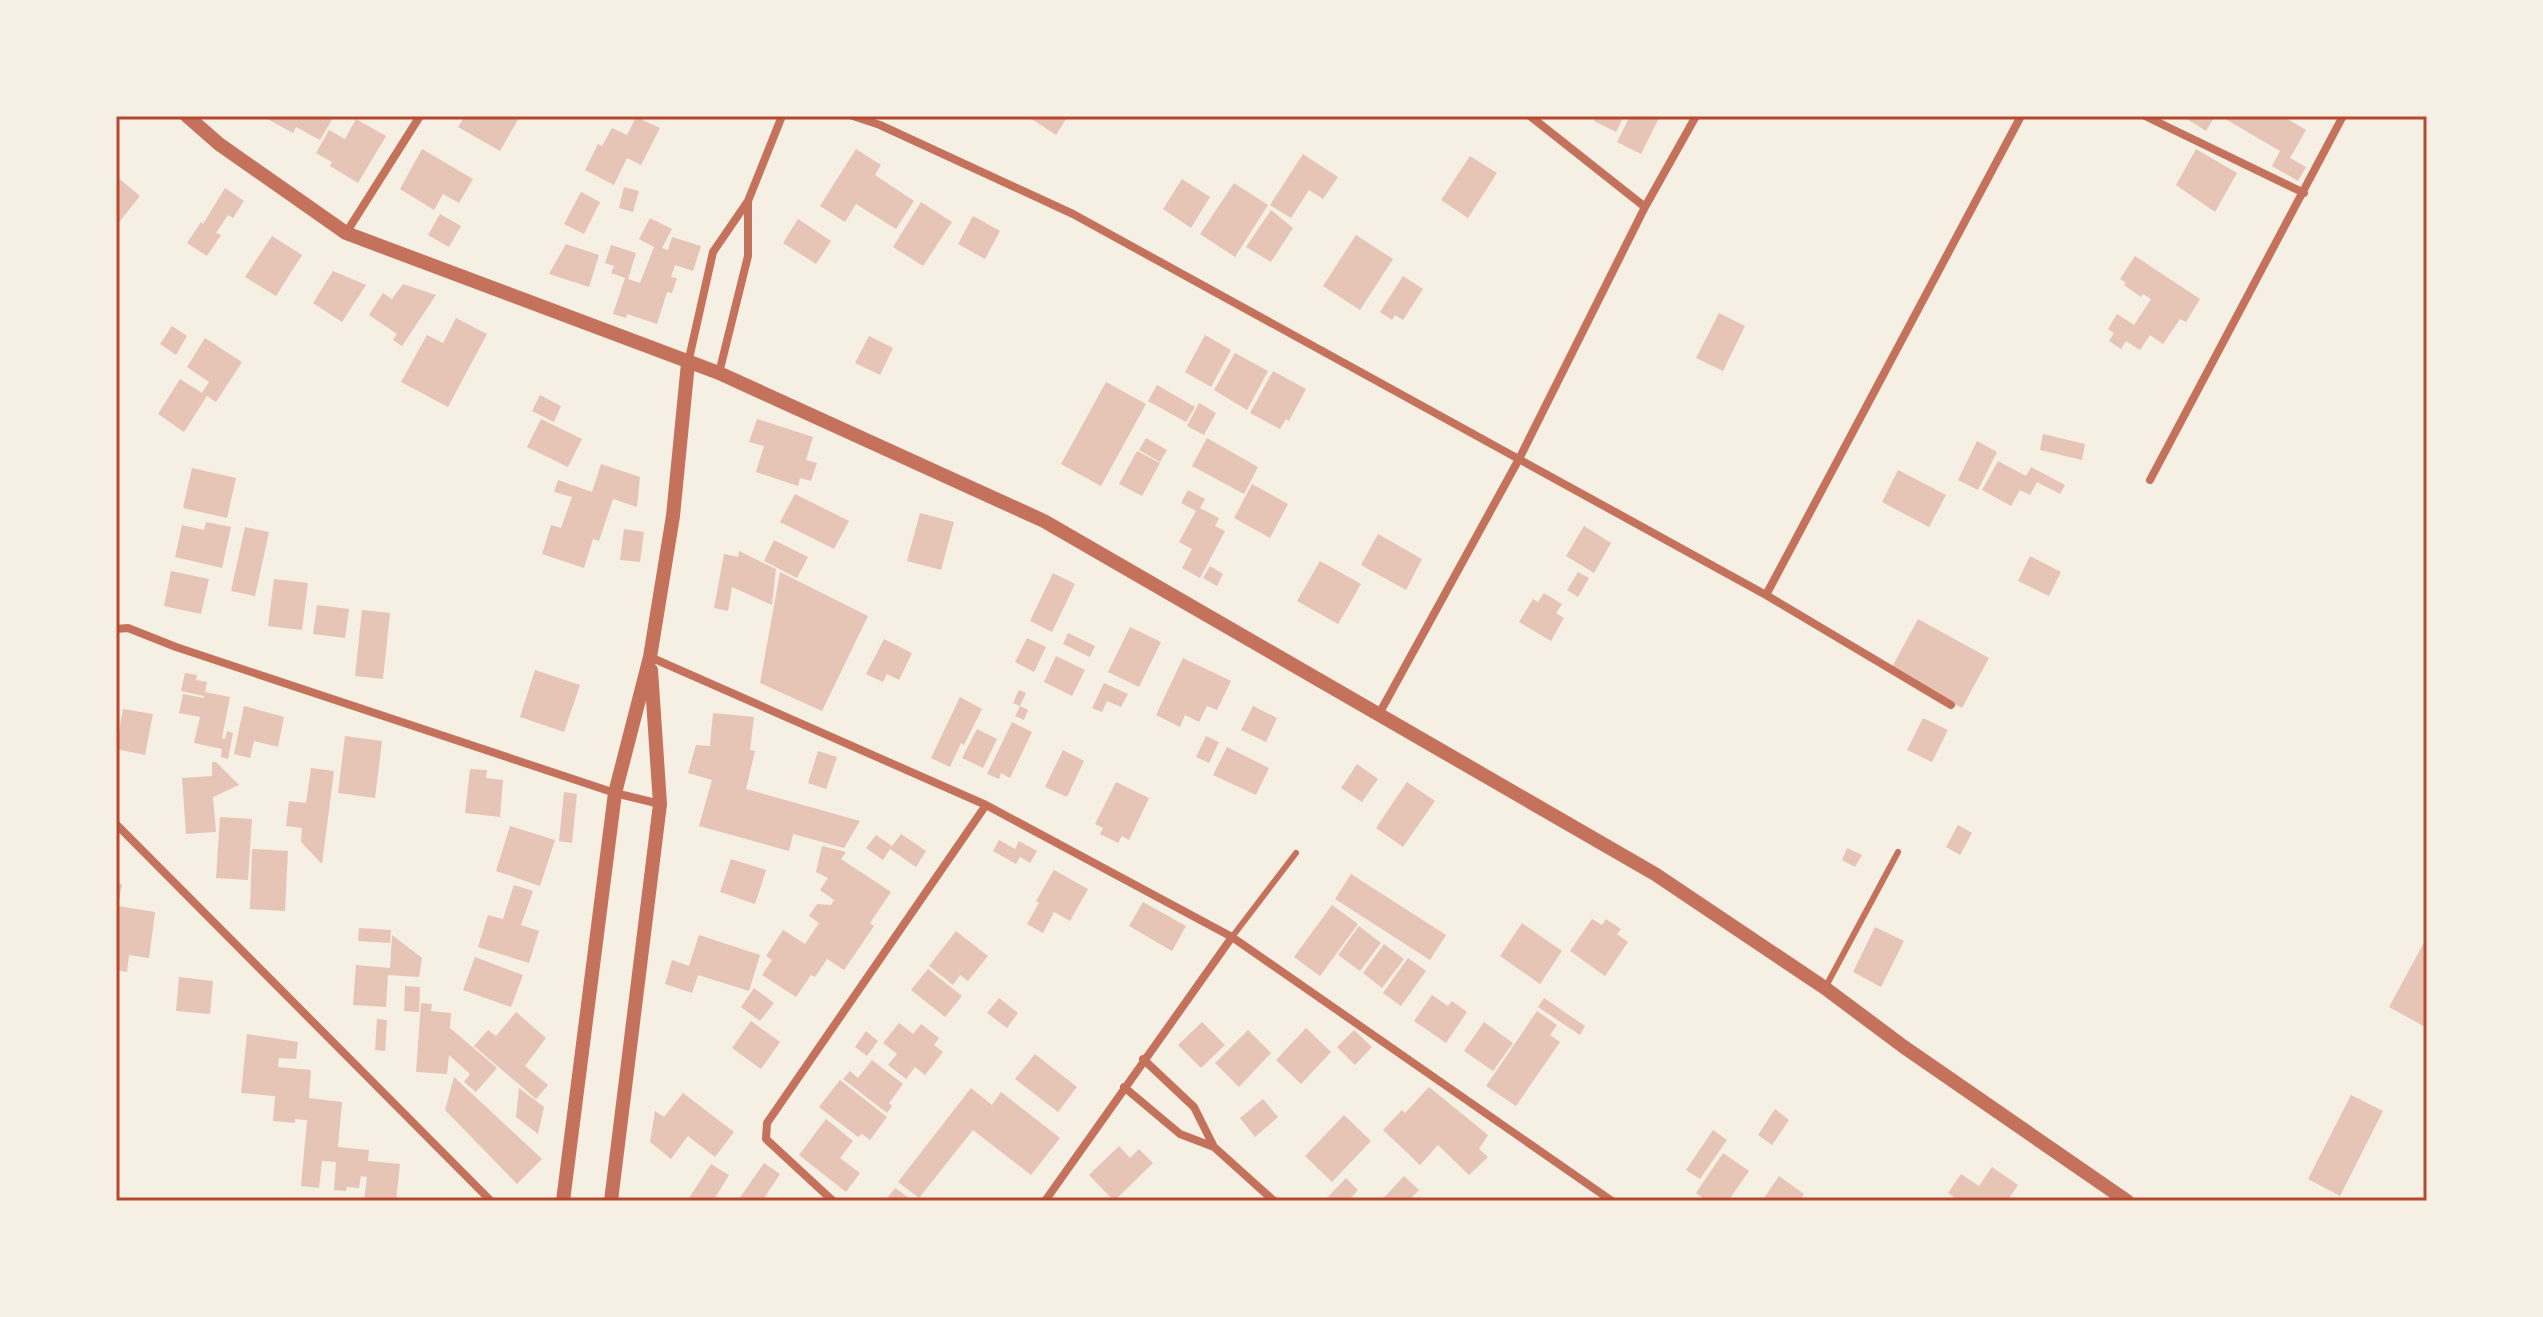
<svg xmlns="http://www.w3.org/2000/svg" width="2543" height="1317" font-family="Ubuntu,sans-serif">
  <style>
    .building { fill: #e6c5b7 }
    .lines { fill: none; stroke-linecap: round; stroke-linejoin: round }
    .service { stroke: #c5725c; stroke-width: 6 }
    .minor { stroke: #c5725c; stroke-width: 8 }
    .tertiary { stroke: #c5725c; stroke-width: 14 }
    .neatline { fill: none; stroke: #b5482f; stroke-width: 3 }
  </style>
  <rect width="100%" height="100%" fill="#f6efe4"/>
  <path class="building" d="M262 116H334L320 140 296 127 293 133Z
    M465 116H520L500 151 458 127Z
    M1027 116H1068L1056 135Z
    M1597 116H1624L1616 132 1594 121Z
    M1630 116H1660L1641 154 1617 142Z
    M2182 116H2215L2206 131Z
    M2229 116H2282L2306 130 2290 158 2306 167 2298 181 2272 166 2280 151 2227 120Z
    M636 117 660 128 641 165 627 158 614 185 585 170 598 144 602 146 612 128 627 135Z
    M356 119 386 136 358 183 330 166 332 162 316 153 329 130 345 139Z
    M422 149 473 179 459 203 443 194 434 210 400 189Z
    M856 149 881 165 875 175 914 201 896 229 856 204 845 222 820 206Z
    M2196 149 2237 173 2215 212 2176 185Z
    M1303 154 1338 177 1323 199 1309 190 1291 218 1270 205Z
    M1470 156 1497 173 1468 218 1441 200Z
    M116 176 140 196 116 226Z
    M1182 179 1210 197 1191 228 1163 209Z
    M1234 183 1268 205 1235 257 1200 234Z
    M624 187 639 191 633 212 619 208Z
    M225 188 244 201 233 218 228 215 216 233 221 235 207 256 187 243 201 222 203 224Z
    M581 192 600 202 584 234 564 224Z
    M921 202 952 222 923 266 893 247Z
    M1271 210 1293 228 1271 262 1246 247Z
    M440 214 461 226 449 247 428 235Z
    M973 216 1000 231 985 259 958 244Z
    M650 218 672 229 662 248 668 250 672 237 701 246 693 271 675 265 671 277 677 278 672 293 667 292 657 324 627 314 626 318 613 314 625 278 611 273 614 266 605 263 611 245 636 253 628 279 640 283 654 247 639 239Z
    M798 219 831 241 816 264 783 243Z
    M1356 235 1393 259 1360 310 1323 286Z
    M272 236 302 255 276 296 245 277Z
    M566 244 599 255 589 287 549 274Z
    M2135 256 2200 299 2186 322 2180 319 2163 344 2150 335 2140 350 2126 341 2121 349 2109 341 2114 333 2108 329 2117 314 2134 325 2151 299 2143 294 2141 297 2124 285 2126 283 2120 279Z
    M333 271 366 285 342 322 313 303Z
    M1403 276 1423 289 1403 320 1395 315 1392 320 1380 312Z
    M403 284 436 295 402 346 393 340 397 334 369 315 383 293 392 299Z
    M1719 313 1745 326 1723 371 1696 358Z
    M456 318 487 334 448 407 401 382 427 335 443 343Z
    M172 326 187 336 176 355 160 344Z
    M1205 335 1231 350 1211 387 1185 372Z
    M869 336 893 348 880 375 855 363Z
    M205 338 242 362 216 402 207 396 184 432 158 414 180 379 202 393 209 382 187 367Z
    M1235 353 1268 371 1247 410 1214 390Z
    M1273 371 1306 389 1289 421 1286 419 1280 429 1250 413Z
    M1106 382 1146 404 1101 486 1061 464Z
    M1157 385 1195 407 1186 422 1148 401Z
    M540 395 561 406 554 422 532 411Z
    M1199 403 1216 413 1204 435 1187 426Z
    M541 419 582 439 568 467 527 447Z
    M757 419 813 437 806 460 817 463 811 481 800 478 798 486 756 472 764 446 749 442Z
    M2043 434 2085 444 2082 460 2040 450Z
    M1146 438 1167 450 1160 462 1139 450Z
    M1207 438 1258 467 1244 494 1192 466Z
    M1977 441 1997 452 1978 490 1958 480Z
    M1137 451 1160 463 1142 496 1119 484Z
    M1998 461 2026 476 2031 467 2065 485 2060 494 2037 482 2030 495 2020 490 2011 506 1982 490Z
    M601 464 640 477 637 507 613 499 599 541 593 539 584 568 542 554 551 525 561 528 572 497 554 492 558 480 592 492Z
    M192 468 236 478 227 518 183 508Z
    M1898 470 1946 495 1929 527 1882 502Z
    M1252 484 1288 504 1270 538 1234 518Z
    M1188 490 1205 499 1200 508 1219 518 1215 526 1225 531 1200 578 1182 568 1192 549 1179 542 1196 511 1181 503Z
    M795 494 849 521 834 549 780 522Z
    M920 513 954 522 941 570 907 561Z
    M206 522 231 527 222 568 175 557 182 525 204 530Z
    M1584 526 1611 543 1594 573 1566 556Z
    M245 527 269 532 255 596 231 591Z
    M624 529 644 532 640 562 620 560Z
    M1378 534 1422 559 1406 590 1361 565Z
    M774 540 808 557 797 578 764 561Z
    M739 551 776 569 772 605 732 587 728 611 714 608 724 554 738 557Z
    M2030 556 2061 572 2049 596 2018 581Z
    M1320 561 1361 584 1338 624 1297 601Z
    M1210 566 1223 574 1217 586 1203 578Z
    M171 571 209 579 201 614 164 606Z
    M780 572 868 616 822 711 760 683Z
    M1578 572 1589 578 1578 597 1567 590Z
    M1053 573 1075 584 1052 632 1030 621Z
    M274 579 308 583 302 630 268 626Z
    M1544 593 1562 604 1556 613 1564 618 1551 641 1519 622 1533 599 1538 602Z
    M317 605 349 609 345 638 313 634Z
    M362 610 390 613 383 679 355 676Z
    M1918 619 1989 658 1962 708 1891 669Z
    M1130 627 1161 642 1139 687 1108 672Z
    M1068 633 1095 646 1090 657 1063 644Z
    M1027 638 1046 647 1034 672 1015 662Z
    M884 639 912 653 899 680 887 674 883 682 866 674Z
    M1056 656 1085 670 1072 696 1044 682Z
    M1183 658 1231 681 1217 710 1207 706 1199 722 1185 715 1180 727 1156 715Z
    M535 670 580 685 564 732 520 717Z
    M185 673 197 675 196 680 207 682 205 692 230 697 222 738 225 739 227 731 233 733 228 759 221 757 222 749 194 743 200 717 179 713 183 694 204 698V696L181 691Z
    M1104 683 1128 694 1121 707 1107 701 1102 712 1092 708Z
    M1019 690 1026 693 1020 706 1028 710 1024 720 1015 716 1020 706 1013 703Z
    M960 697 982 709 964 745 961 743 950 767 931 758Z
    M244 706 284 717 278 747 254 741 250 758 234 754Z
    M1253 706 1277 718 1266 742 1241 730Z
    M123 709 153 714 145 755 116 749Z
    M713 713 754 717 750 750 755 751 746 789 860 821 844 848 793 834 789 851 699 826 712 780 688 773 696 745 710 746Z
    M1923 718 1948 730 1932 762 1907 750Z
    M1012 722 1032 732 1010 778 1001 773 999 779 987 774Z
    M977 729 997 739 983 768 962 758Z
    M345 736 382 741 375 798 338 793Z
    M1206 736 1219 742 1209 763 1196 757Z
    M1227 747 1269 768 1256 795 1213 775Z
    M1063 750 1084 761 1067 797 1045 787Z
    M818 751 837 757 826 789 808 783Z
    M212 762H216L239 785 213 797 216 832 186 834 182 778 212 776Z
    M1357 764 1378 779 1362 802 1341 788Z
    M311 768 334 771 322 864 301 842 302 828 286 826 289 801 306 803Z
    M470 769 487 770 486 778 503 780 500 817 465 813Z
    M1116 782 1149 798 1129 840 1122 836 1118 843 1100 834 1103 828 1095 824Z
    M1407 782 1435 801 1403 847 1376 828Z
    M564 792 577 794 572 843 559 841Z
    M220 817 252 819 248 880 216 878Z
    M1958 825 1972 833 1960 855 1946 847Z
    M510 826 555 840 540 886 496 871Z
    M901 834 926 851 916 867 890 849 883 860 866 848 876 835 892 846Z
    M999 840 1015 849 1019 841 1037 851 1030 863 1020 857 1016 864 993 851Z
    M822 846 846 852 841 859 891 892 870 923 874 926 844 970 827 959 815 977 811 975 796 997 762 975 772 960 766 956 783 930 805 944 819 923 809 916 817 904 831 905 834 900 820 890 828 878 816 872Z
    M1847 848 1862 855 1855 867 1842 860Z
    M252 849 288 851 285 911 250 909Z
    M731 859 766 870 755 904 720 892Z
    M1054 870 1088 889 1070 921 1054 912 1043 933 1027 924 1039 903 1036 901Z
    M1351 874 1446 935 1430 960 1335 899Z
    M116 883 122 884 118 906 155 912 149 958 129 955 127 972 116 970Z
    M514 885 533 891 521 925 539 931 529 963 478 947 488 915 503 919Z
    M1143 902 1186 926 1172 951 1129 926Z
    M1332 905 1358 924 1320 976 1294 957Z
    M1592 919 1602 925 1606 919 1621 929 1617 934 1628 942 1605 976 1570 951Z
    M1522 923 1562 951 1540 984 1500 956Z
    M1359 926 1381 943 1360 971 1338 955Z
    M1875 927 1904 941 1881 987 1853 972Z
    M359 928 391 930 390 943 358 941Z
    M956 931 988 956 968 981 960 975 953 985 929 966Z
    M392 935 422 958 419 977 388 975 386 1007 353 1005 356 965 390 968Z
    M699 935 760 955 749 991 698 975 692 993 665 984 672 960 689 966Z
    M2427 937V1028L2389 1007Z
    M1384 944 1404 959 1382 988 1363 973Z
    M475 957 523 975 511 1007 463 990Z
    M1408 958 1426 971 1401 1006 1383 993Z
    M928 969 962 996 945 1017 911 990Z
    M179 977 213 981 210 1014 176 1011Z
    M405 986 420 987 419 1012 404 1011Z
    M754 988 774 1003 760 1021 741 1007Z
    M1432 995 1448 1006 1452 1001 1467 1012 1446 1043 1414 1021Z
    M999 998 1018 1013 1007 1028 987 1013Z
    M1544 998 1585 1026 1580 1035 1538 1007Z
    M421 1003 432 1004 431 1011 451 1013 450 1028 497 1068 476 1092 464 1082 470 1074 449 1055 447 1074 416 1072Z
    M1537 1011 1557 1025 1550 1035 1560 1042 1516 1106 1486 1086Z
    M516 1012 546 1038 525 1066 548 1085 536 1099 474 1046 488 1030 496 1036Z
    M377 1019 387 1020 385 1051 375 1050Z
    M751 1021 780 1042 761 1069 732 1048Z
    M1202 1022 1225 1045 1201 1068 1178 1045Z
    M1484 1022 1513 1043 1493 1071 1464 1051Z
    M899 1023 913 1034 921 1024 939 1038 934 1045 943 1052 925 1075 915 1067 906 1079 888 1065 897 1054 883 1043Z
    M1306 1028 1331 1052 1301 1084 1276 1060Z
    M1248 1030 1271 1053 1239 1087 1215 1063Z
    M1354 1030 1372 1047 1355 1065 1337 1047Z
    M866 1031 878 1041 867 1056 855 1047Z
    M247 1034 298 1042 296 1059 279 1058 278 1067 311 1070 309 1098 342 1102 338 1147 369 1150 368 1161 400 1164 396 1201H364L367 1177 361 1176 359 1188 347 1187 346 1191 334 1190 336 1162 322 1161 319 1188 301 1186 307 1120 295 1119V1123L273 1121 275 1096 241 1093Z
    M1035 1054 1077 1087 1058 1112 1015 1079Z
    M872 1060 903 1084 889 1103 892 1106 887 1113 843 1079 850 1071 858 1078Z
    M454 1077 542 1159 517 1184 445 1110Z
    M840 1080 887 1117 870 1140 862 1134 858 1137 819 1107Z
    M1429 1087 1488 1135 1479 1149 1488 1157 1469 1175 1438 1145 1420 1165 1383 1130 1402 1110 1405 1113Z
    M519 1088 544 1107 538 1134 516 1117Z
    M971 1088 992 1105 1001 1092 1060 1138 1031 1175 973 1130 919 1198 898 1182Z
    M683 1093 734 1132 715 1157 688 1136 671 1159 650 1142 655 1111 664 1117Z
    M2351 1095 2383 1111 2340 1196 2308 1179Z
    M1263 1099 1278 1117 1255 1137 1240 1118Z
    M1775 1109 1789 1120 1772 1145 1758 1135Z
    M1344 1115 1371 1141 1332 1182 1305 1156Z
    M826 1119 853 1141 840 1158 860 1173 846 1192 799 1155Z
    M1713 1130 1727 1140 1700 1179 1686 1170Z
    M1119 1146 1130 1158 1139 1149 1153 1163 1114 1201 1089 1175Z
    M1723 1153 1749 1171 1728 1201H1707L1696 1193Z
    M764 1163 780 1174 762 1201H742L739 1199Z
    M711 1164 729 1175 713 1201H687Z
    M1992 1167 2018 1185 2007 1201H1959L1948 1193 1961 1174 1979 1186Z
    M1404 1176 1419 1190 1410 1199 1412 1201H1381Z
    M1779 1176 1804 1194 1799 1201H1762Z
    M1346 1178 1358 1190 1348 1201H1324Z
    M895 1188 913 1201H885Z"/>
  <g class="lines">
    <path class="service" d="M1232 937 1296 853
      M1825 988 1898 852"/>
    <path class="minor" d="M853 116 880 125 1073 214 1766 595 1951 705
      M1530 116 1645 207
      M2145 116 2304 193
      M346 233 420 116
      M688 363 713 252 748 201 782 116
      M719 373 748 256V201
      M2150 480 2343 116
      M1766 595 2021 116
      M116 629 128 628 176 647 615 793 660 804
      M650 657 986 805 1232 937 1045 1201
      M1379 714 1519 459 1645 207 1696 116
      M116 824 491 1201
      M1232 937 1612 1201
      M1143 1059 1194 1107 1214 1147
      M1124 1087 1180 1134 1214 1147 1274 1201
      M833 1201 766 1139 767 1123 986 805"/>
    <path class="tertiary" d="M187 116 219 144 346 233 719 373 1044 521 1655 874 1825 988 1904 1047 2127 1201
      M563 1201 615 793 650 657 673 516 688 363
      M611 1201 660 804 651 670"/>
  </g>
  <rect width="2543" height="1317" fill="none" stroke="#f6efe4" stroke-width="236"/>
  <rect x="118" y="118" width="2307" height="1081" class="neatline"/>
</svg>
